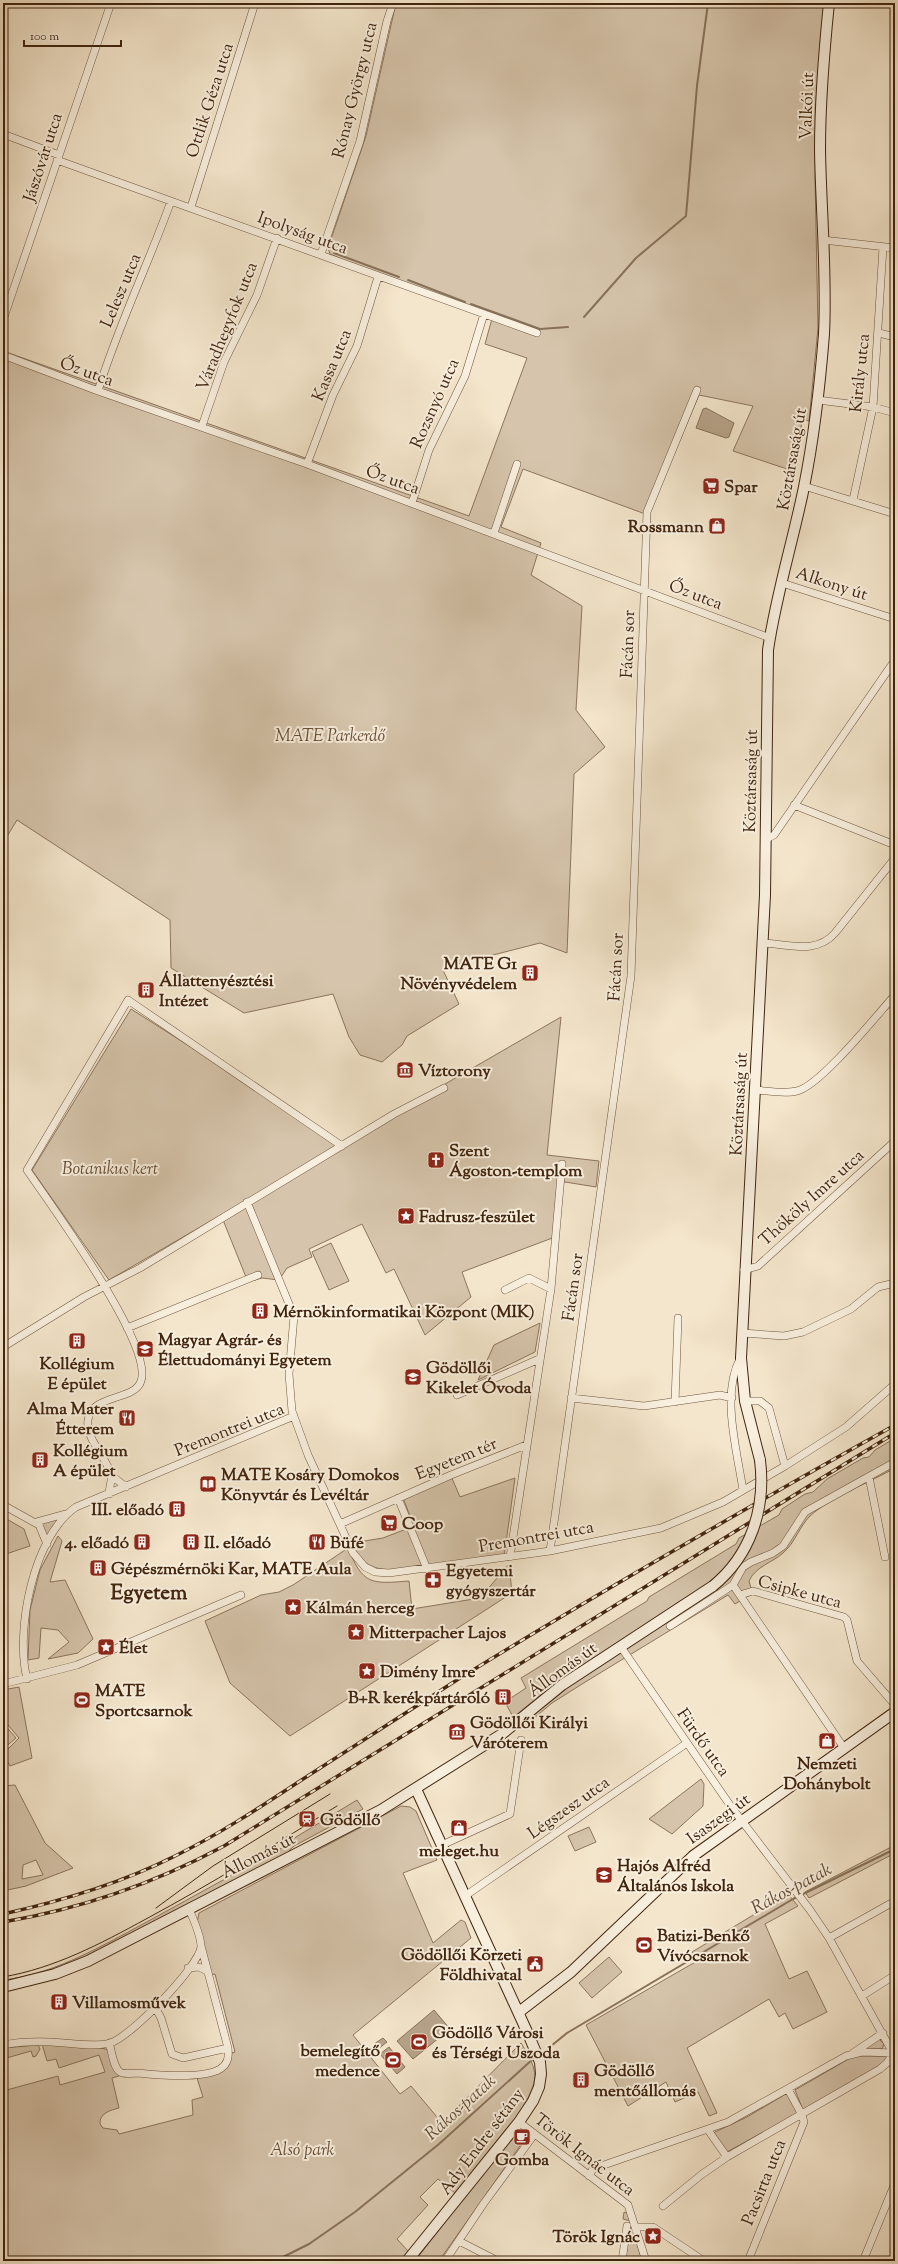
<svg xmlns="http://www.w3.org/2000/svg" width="898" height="2264" font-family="'Sorts Mill Goudy',serif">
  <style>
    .green { fill: #d6c5ac; stroke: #8c755d; fill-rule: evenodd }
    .water { fill: #b7a48b; stroke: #887159 }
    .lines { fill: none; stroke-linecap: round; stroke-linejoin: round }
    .stream { stroke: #887159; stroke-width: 2 }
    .street-casing { stroke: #6e553e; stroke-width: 8 }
    .secondary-casing { stroke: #41250e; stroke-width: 12 }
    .street { stroke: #f8efde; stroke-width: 7 }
    .secondary { stroke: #f8efde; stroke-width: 10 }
    .tram { stroke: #41250e; stroke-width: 1 }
    .rail-casing { stroke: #41250e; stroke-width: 3.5 }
    .rail { stroke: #f8efde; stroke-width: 2; stroke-dasharray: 6; stroke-linecap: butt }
    .secondary-bridge-casing { stroke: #41250e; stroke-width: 12; stroke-linecap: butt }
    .secondary-bridge { stroke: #f8efde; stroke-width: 10 }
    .labels { text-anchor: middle; stroke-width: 4; stroke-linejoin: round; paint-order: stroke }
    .street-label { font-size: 17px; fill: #41250e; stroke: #f8efde }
    .poi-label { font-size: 17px; font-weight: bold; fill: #41250e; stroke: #f8efde; text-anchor: start }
    .park-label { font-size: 17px; font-style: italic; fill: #664d36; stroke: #f8efde }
    .water-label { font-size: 18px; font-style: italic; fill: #644b34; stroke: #f8efde }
    .district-label { font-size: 21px; font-weight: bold; fill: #41250e; stroke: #f8efde }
  </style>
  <rect width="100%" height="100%" fill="#f4e6cc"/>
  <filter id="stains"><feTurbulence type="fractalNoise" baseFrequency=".005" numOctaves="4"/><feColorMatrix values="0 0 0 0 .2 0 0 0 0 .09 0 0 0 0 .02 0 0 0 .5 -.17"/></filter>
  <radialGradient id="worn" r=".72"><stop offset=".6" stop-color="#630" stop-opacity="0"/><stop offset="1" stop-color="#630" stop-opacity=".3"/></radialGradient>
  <path class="green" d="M396 3H826L818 75 815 177 818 328 809 421 802 419 796 472 733 451 753 406 699 395 648 515 523 469 501 527 541 543 531 575 582 606 576 710 605 747 574 774 567 953 540 943 442 968 459 1004 407 1036 402 1045 382 1062 360 1055 349 1037 333 994 244 1013 171 968 170 920 17 820 3 843V351L469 516 527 358 485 344 493 315 401 284 330 254 328 248 366 136Z
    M131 1009 331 1136 336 1147 561 1017 547 1155 599 1161 596 1187 559 1181 555 1237 462 1272 471 1297 425 1335 394 1269 386 1273 362 1224 309 1249 312 1257 287 1268 279 1280 262 1278 248 1282 221 1215 109 1280 32 1170Z
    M331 1243 349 1281 329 1290 312 1252Z
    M540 1323 535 1352 478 1380 494 1345Z
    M895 1438V1468C872 1481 828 1499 810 1516 799 1527 795 1543 783 1553 772 1563 756 1566 749 1581L751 1588 758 1590 735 1604 728 1595 582 1684 552 1703 520 1730 505 1702 526 1688 521 1678 647 1601 649 1597 736 1544 739 1538 779 1515 782 1509 805 1494 813 1492 827 1479 863 1458 869 1457 875 1450Z
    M451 1476 460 1497 515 1478 504 1557 388 1570C369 1568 359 1561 352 1543L383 1538 414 1526 403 1498Z
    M66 1514 47 1544 39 1525Z
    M3 1517 24 1529 30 1546 3 1555V1540L5 1539 3 1535Z
    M58 1536 62 1541 50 1582 65 1580 93 1639 78 1653 48 1659 69 1642 58 1630 41 1628 39 1658 28 1660 30 1610 40 1570Z
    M348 1548C363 1585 371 1584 409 1581L412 1609 480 1598 509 1564 512 1593 290 1736 230 1683 205 1621 261 1595 279 1592 293 1585Z
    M19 1687 32 1758 10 1766 3 1754 19 1738 3 1719V1690Z
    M3 1723 16 1738 3 1749Z
    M701 1779 704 1784 703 1806 672 1834 649 1819Z
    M15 1785 45 1843 73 1868 26 1886 3 1891V1786ZM36 1860 43 1875 22 1879 23 1865Z
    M357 1800 363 1809 294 1846 287 1853 75 1963 3 1984V1980C57 1974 107 1943 154 1918 196 1895 239 1871 282 1848L296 1837Z
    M401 1806 410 1807 416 1811 437 1860 403 1873 433 1943 461 1920 465 1922 471 1938 353 2035 400 2094 411 2086 442 2123 521 2043C527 2053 535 2065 535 2077 533 2107 475 2168 455 2193L438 2179 420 2197 428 2205 397 2239 409 2252 402 2261H3V2091L58 2076 60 2085 105 2072 99 2055 59 2068 56 2059 47 2061 42 2044C54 2044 105 2044 110 2052 114 2059 116 2069 119 2076L112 2078 119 2108C111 2110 99 2113 100 2124L103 2128 117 2130 119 2134 193 2115 192 2100 203 2097 197 2078 219 2073 232 2053 235 2052 215 1974 211 1975 197 1923 199 1913Z
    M589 1827 596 1842 575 1851 568 1836Z
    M895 1845V1853L809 1898 805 1892Z
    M788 1894 798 1906 765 1924 789 1979 807 1971 827 2012 793 2029 785 2013 779 2017 769 1999 687 2048 717 2113 709 2116 698 2092 675 2102 666 2082 628 2106 586 2025 697 1961 692 1952Z
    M609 1957 622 1972 592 1998 579 1983Z
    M879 2039 884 2044 882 2049H865Z
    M38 2045 40 2049 36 2056 33 2057 31 2051 3 2059V2048Z
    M859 2056H886L888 2057V2061L803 2110 795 2090 852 2057Z
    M786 2094 788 2095 798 2113 727 2152 714 2133 715 2132 747 2117Z
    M512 2135 522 2143 439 2261H415Z
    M624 2212 629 2214 642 2261H625L631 2226 630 2221 623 2219Z"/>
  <path class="water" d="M706 408 734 423 729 437 726 438 696 428 703 409Z
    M434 2010 450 2029 413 2059 397 2041Z
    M383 2038 387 2042 378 2049 374 2044Z
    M389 2047 405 2067 397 2074 380 2054Z"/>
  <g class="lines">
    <path class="stream" d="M334 253 399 277
      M408 280 465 302
      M471 304 540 329 568 327
      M584 317 636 258 686 216 697 86 708 3
      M540 2055 567 2033 793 1899 895 1849
      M275 2261 309 2244 355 2212 439 2144 534 2058"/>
    <g class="street-casing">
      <path id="street" d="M3 134 59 155
        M57 160 537 333
        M191 207 255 3
        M823 240 895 248
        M321 254 360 141 387 21 393 3
        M3 320 111 3
        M879 333 895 337
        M3 355 98 391 307 464 770 638
        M98 391C118 326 148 265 171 201
        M818 400 873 407 895 413
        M202 426 224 362 257 295 277 238
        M307 464 333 395 357 346 378 277
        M804 486 895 514
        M853 500 873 407 883 247
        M412 503 429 450 465 376 484 314
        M494 533 517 464
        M782 583 895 619
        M794 805 895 845
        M766 839 774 835 895 660
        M762 943C788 944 816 955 835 933L895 858
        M755 1090C768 1091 785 1094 797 1091 820 1086 877 1015 895 995
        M247 1202 294 1316 289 1374 292 1411 308 1455 353 1553 365 1567 375 1572 389 1573 550 1551 661 1528 723 1502 785 1466 846 1427 895 1384
        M744 1270 758 1266 895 1141
        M505 1290 529 1278 551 1289
        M127 1328 258 1275
        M742 1333 784 1336 803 1332 851 1309 878 1287 895 1283
        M3 1347 84 1297 140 1268 394 1114 444 1088
        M740 1359C721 1394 737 1451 743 1490
        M457 1395 539 1359
        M571 1398 644 1406 720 1395 732 1398
        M745 1401H760L769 1408 785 1466
        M675 1402 678 1318
        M111 1475 126 1487
        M869 1477 885 1557
        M109 1494C109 1488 112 1481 111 1476 108 1457 85 1440 88 1420 91 1394 135 1401 141 1381 154 1345 50 1204 27 1170L128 1000 342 1146
        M398 1498 427 1569
        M3 1505 39 1525 47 1544
        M36 1522 65 1514
        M340 1524 451 1475 526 1445
        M550 1551 631 976 647 512 697 390
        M510 1557 551 1289 562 1164
        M733 1585 743 1567 751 1562 773 1553 783 1546 805 1512 895 1462
        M733 1585 844 1748
        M740 1595 753 1591 844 1617 847 1620 857 1661 895 1705
        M670 1626 733 1585
        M621 1647 732 1808 810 1910 829 1938 893 2053
        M27 1679C15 1631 33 1536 76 1507L294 1416
        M3 1684 77 1665 241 1595
        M442 1845 510 1814 521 1740
        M465 1896 687 1743
        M829 1938 895 1901
        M188 1968 199 1967 207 1971
        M862 1996 895 1975
        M155 2007 161 2018 172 2054 183 2058 228 2048
        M109 2043C112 2051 113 2067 120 2072 124 2075 133 2073 138 2073 157 2075 203 2079 220 2069 228 2064 229 2057 228 2048L201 1946
        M3 2045C23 2041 43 2041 64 2043 78 2044 96 2047 110 2043 130 2038 199 1966 201 1947 201 1938 193 1918 189 1909
        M853 2053 883 2033
        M519 2122 628 2205 646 2261
        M708 2130 727 2157
        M589 2176 593 2169 601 2166 728 2122 846 2056 862 2052 895 2053
        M663 2206 701 2175 727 2157 880 2069 887 2063 893 2053
        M636 2227H653L704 2261
        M459 2241 498 2261
        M445 2261 484 2203 534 2135
        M622 2261 627 2226
        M748 2261 804 2122 802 2115 788 2089
        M863 2261 895 2183"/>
    </g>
    <g class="secondary-casing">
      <path id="secondary" d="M760 1460 745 1401 741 1358 765 895 768 650C776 595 793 541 804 487 814 437 820 385 824 334 827 273 821 211 820 150 820 101 824 52 829 3
        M3 1987 55 1974 88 1961 381 1810 502 1734 562 1685 713 1586
        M519 2012 571 1972 693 1856 895 1712
        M407 2261 519 2122 533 2101 539 2087 541 2074 540 2062 529 2036 416 1789"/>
    </g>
    <use href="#street" class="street"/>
    <use href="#secondary" class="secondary"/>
    <path class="tram" d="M156 1908 213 1866 330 1794
      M3 1977C55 1968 100 1944 146 1919 211 1884 274 1845 337 1806"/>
    <g class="rail-casing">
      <path id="rail" d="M3 1914C62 1901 119 1884 173 1857 218 1835 259 1808 300 1781 354 1746 407 1712 460 1678 603 1590 748 1507 895 1425
        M3 1922C81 1909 155 1883 224 1846L895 1433"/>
    </g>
    <use href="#rail" class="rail"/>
    <g class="secondary-bridge-casing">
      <path id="secondary-bridge" d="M713 1586C751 1555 766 1508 760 1460"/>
    </g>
    <use href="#secondary-bridge" class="secondary-bridge"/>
  </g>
  <defs>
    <g id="supermarket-square" transform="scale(0.9)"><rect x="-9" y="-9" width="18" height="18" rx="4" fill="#8f2418" stroke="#f8efde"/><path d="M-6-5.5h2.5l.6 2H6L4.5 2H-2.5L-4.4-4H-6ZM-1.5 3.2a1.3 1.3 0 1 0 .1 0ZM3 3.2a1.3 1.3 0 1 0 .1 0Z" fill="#fff"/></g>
    <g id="shop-square" transform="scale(0.9)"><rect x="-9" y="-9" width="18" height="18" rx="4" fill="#8f2418" stroke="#f8efde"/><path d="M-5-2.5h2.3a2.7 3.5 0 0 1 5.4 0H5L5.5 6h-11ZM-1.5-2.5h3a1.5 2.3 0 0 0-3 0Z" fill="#fff"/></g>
    <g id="building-square" transform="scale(0.9)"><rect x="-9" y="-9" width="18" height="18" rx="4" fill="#8f2418" stroke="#f8efde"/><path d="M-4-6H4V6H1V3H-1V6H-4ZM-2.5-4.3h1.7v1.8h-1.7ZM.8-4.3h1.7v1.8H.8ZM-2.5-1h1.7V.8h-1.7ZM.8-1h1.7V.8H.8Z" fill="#fff"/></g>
    <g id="museum-square" transform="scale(0.9)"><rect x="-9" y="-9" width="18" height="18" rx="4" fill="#8f2418" stroke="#f8efde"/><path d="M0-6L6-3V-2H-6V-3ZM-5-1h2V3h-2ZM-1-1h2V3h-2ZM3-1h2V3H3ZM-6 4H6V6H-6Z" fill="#fff"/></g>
    <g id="church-square" transform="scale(0.9)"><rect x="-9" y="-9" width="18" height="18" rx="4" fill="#8f2418" stroke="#f8efde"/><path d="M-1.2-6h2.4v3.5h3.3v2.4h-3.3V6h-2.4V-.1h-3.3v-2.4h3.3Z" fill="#fff"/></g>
    <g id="sight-square" transform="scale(0.9)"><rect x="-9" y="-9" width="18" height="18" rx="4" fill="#8f2418" stroke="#f8efde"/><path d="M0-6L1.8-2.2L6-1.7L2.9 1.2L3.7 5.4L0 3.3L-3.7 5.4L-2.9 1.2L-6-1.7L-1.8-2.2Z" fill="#fff"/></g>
    <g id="university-square" transform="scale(0.9)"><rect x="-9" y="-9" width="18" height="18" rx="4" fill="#8f2418" stroke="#f8efde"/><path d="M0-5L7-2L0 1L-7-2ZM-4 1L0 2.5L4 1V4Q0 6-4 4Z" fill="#fff"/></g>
    <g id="school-square" transform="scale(0.9)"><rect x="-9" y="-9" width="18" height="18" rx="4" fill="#8f2418" stroke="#f8efde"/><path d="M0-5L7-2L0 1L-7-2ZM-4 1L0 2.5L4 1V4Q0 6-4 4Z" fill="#fff"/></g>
    <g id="restaurant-square" transform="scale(0.9)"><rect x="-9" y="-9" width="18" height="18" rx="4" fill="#8f2418" stroke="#f8efde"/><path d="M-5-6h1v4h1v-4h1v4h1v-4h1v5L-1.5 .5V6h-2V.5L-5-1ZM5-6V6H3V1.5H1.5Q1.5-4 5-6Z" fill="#fff"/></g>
    <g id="library-square" transform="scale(0.9)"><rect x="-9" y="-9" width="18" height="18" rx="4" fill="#8f2418" stroke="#f8efde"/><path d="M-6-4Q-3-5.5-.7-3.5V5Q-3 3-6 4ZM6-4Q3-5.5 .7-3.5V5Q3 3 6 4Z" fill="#fff"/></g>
    <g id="pharmacy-square" transform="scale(0.9)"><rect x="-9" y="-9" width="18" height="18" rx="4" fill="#8f2418" stroke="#f8efde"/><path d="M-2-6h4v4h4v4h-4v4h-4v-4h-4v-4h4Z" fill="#fff"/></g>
    <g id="stadium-square" transform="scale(0.9)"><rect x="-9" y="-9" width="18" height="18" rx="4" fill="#8f2418" stroke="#f8efde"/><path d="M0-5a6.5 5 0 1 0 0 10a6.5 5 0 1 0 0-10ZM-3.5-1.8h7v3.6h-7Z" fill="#fff"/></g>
    <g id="station-square" transform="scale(0.9)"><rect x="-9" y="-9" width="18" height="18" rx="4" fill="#8f2418" stroke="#f8efde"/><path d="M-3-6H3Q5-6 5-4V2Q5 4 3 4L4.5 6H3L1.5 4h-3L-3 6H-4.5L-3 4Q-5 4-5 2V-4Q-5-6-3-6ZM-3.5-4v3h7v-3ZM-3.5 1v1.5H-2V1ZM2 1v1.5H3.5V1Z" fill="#fff"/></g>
    <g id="civic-square" transform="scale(0.9)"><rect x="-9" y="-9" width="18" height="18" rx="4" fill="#8f2418" stroke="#f8efde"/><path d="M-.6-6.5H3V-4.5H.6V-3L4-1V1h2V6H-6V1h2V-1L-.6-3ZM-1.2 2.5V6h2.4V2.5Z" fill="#fff"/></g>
    <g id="cafe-square" transform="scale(0.9)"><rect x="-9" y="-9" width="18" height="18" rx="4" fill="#8f2418" stroke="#f8efde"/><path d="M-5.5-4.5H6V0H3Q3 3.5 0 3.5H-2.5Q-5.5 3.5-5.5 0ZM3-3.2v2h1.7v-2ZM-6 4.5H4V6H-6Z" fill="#fff"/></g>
  </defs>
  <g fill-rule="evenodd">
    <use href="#supermarket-square" x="711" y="486"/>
    <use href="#shop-square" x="717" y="526"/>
    <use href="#building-square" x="530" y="973"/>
    <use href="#building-square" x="146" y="990"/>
    <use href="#museum-square" x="405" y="1070"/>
    <use href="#church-square" x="436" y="1160"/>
    <use href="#sight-square" x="406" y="1216"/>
    <use href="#building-square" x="260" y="1311"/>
    <use href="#building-square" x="77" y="1341"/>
    <use href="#university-square" x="145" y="1349"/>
    <use href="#school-square" x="413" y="1377"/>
    <use href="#restaurant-square" x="127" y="1418"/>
    <use href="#building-square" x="40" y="1460"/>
    <use href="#library-square" x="208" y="1484"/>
    <use href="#building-square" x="177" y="1509"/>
    <use href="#supermarket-square" x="389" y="1523"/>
    <use href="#building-square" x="142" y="1542"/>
    <use href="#building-square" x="191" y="1542"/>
    <use href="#restaurant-square" x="317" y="1542"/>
    <use href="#building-square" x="98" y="1568"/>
    <use href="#pharmacy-square" x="433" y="1580"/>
    <use href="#sight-square" x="293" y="1607"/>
    <use href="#sight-square" x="356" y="1632"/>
    <use href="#sight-square" x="106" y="1647"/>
    <use href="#sight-square" x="367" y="1671"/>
    <use href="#building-square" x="503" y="1697"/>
    <use href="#stadium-square" x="82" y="1700"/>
    <use href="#museum-square" x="457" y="1732"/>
    <use href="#shop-square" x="827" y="1741"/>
    <use href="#station-square" x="307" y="1819"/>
    <use href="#shop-square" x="459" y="1828"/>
    <use href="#school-square" x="604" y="1875"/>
    <use href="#stadium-square" x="644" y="1945"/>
    <use href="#civic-square" x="535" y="1964"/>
    <use href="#building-square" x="59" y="2002"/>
    <use href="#stadium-square" x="419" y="2042"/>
    <use href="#stadium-square" x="393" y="2060"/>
    <use href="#building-square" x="581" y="2080"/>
    <use href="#cafe-square" x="522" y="2137"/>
    <use href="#sight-square" x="653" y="2236"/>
  </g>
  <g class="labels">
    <g class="street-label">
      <text transform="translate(354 90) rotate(-76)" y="6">Rónay György utca</text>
      <text transform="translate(209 100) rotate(-72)" y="6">Ottlik Géza utca</text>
      <text transform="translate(806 106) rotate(-88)" y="6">Valkói út</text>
      <text transform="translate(42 157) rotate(-72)" y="6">Jászóvár utca</text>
      <text transform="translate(303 232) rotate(20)" y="6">Ipolyság utca</text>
      <text transform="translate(120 290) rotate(-67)" y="6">Lelesz utca</text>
      <text transform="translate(226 326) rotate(-68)" y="6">Váradhegyfok utca</text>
      <text transform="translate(331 365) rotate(-67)" y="6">Kassa utca</text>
      <text transform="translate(87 371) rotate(20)" y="6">Őz utca</text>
      <text transform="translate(859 373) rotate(-84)" y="6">Király utca</text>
      <text transform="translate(434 403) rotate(-66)" y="6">Rozsnyó utca</text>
      <text transform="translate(791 459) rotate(-80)" y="6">Köztársaság út</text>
      <text transform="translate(393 479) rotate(20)" y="6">Őz utca</text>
      <text transform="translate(832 583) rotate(18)" y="6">Alkony út</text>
      <text transform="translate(696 594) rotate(21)" y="6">Őz utca</text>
      <text transform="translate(627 644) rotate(-88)" y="6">Fácán sor</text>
      <text transform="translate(750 781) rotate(-89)" y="6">Köztársaság út</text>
      <text transform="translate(615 967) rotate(-87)" y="6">Fácán sor</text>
      <text transform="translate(738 1104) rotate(-87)" y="6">Köztársaság út</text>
      <text transform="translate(811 1197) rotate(-42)" y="6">Thököly Imre utca</text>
      <text transform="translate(572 1287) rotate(-82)" y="6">Fácán sor</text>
      <text transform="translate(229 1429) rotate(-22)" y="6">Premontrei utca</text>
      <text transform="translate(456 1458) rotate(-22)" y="6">Egyetem tér</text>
      <text transform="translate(536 1536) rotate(-10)" y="6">Premontrei utca</text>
      <text transform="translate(800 1591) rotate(15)" y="6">Csipke utca</text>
      <text transform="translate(562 1669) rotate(-36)" y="6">Állomás út</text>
      <text transform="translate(704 1742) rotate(55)" y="6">Fürdő utca</text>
      <text transform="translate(568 1807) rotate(-35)" y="6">Légszesz utca</text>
      <text transform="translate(718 1818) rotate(-36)" y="6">Isaszegi út</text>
      <text transform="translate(258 1855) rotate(-27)" y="6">Állomás út</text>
      <text transform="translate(481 2141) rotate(-53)" y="6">Ady Endre sétány</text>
      <text transform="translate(585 2154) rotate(38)" y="6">Török Ignác utca</text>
      <text transform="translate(763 2182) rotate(-68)" y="6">Pacsirta utca</text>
    </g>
    <g class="poi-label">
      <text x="724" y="492">Spar</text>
      <text x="704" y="532" text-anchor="end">Rossmann</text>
      <text x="517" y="969" text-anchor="end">MATE G1<tspan x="517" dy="20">Növényvédelem</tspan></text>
      <text x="159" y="986">Állattenyésztési<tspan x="159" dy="20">Intézet</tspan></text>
      <text x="418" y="1076">Víztorony</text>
      <text x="449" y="1156">Szent<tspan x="449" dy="20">Ágoston-templom</tspan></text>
      <text x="419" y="1222">Fadrusz-feszület</text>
      <text x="273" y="1317">Mérnökinformatikai Központ (MIK)</text>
      <text x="158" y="1345">Magyar Agrár- és<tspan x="158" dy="20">Élettudományi Egyetem</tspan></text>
      <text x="77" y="1369" text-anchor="middle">Kollégium<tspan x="77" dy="20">E épület</tspan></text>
      <text x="426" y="1373">Gödöllői<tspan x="426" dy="20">Kikelet Óvoda</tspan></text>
      <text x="114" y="1414" text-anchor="end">Alma Mater<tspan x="114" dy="20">Étterem</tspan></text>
      <text x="53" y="1456">Kollégium<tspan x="53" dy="20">A épület</tspan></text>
      <text x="221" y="1480">MATE Kosáry Domokos<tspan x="221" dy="20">Könyvtár és Levéltár</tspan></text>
      <text x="164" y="1515" text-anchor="end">III. előadó</text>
      <text x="402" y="1529">Coop</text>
      <text x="129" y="1548" text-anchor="end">4. előadó</text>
      <text x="204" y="1548">II. előadó</text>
      <text x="330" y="1548">Büfé</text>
      <text x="111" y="1574">Gépészmérnöki Kar, MATE Aula</text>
      <text x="446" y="1576">Egyetemi<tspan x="446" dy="20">gyógyszertár</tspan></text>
      <text x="306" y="1613">Kálmán herceg</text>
      <text x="369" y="1638">Mitterpacher Lajos</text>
      <text x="119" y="1653">Élet</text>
      <text x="380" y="1677">Dimény Imre</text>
      <text x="95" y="1696">MATE<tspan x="95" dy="20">Sportcsarnok</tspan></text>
      <text x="490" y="1703" text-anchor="end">B+R kerékpártároló</text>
      <text x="470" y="1728">Gödöllői Királyi<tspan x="470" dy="20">Váróterem</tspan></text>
      <text x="827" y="1769" text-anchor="middle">Nemzeti<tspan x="827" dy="20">Dohánybolt</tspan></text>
      <text x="320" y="1825">Gödöllő</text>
      <text x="459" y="1856" text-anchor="middle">meleget.hu</text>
      <text x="617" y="1871">Hajós Alfréd<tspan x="617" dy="20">Általános Iskola</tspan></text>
      <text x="657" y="1941">Batizi-Benkő<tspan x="657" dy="20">Vívócsarnok</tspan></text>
      <text x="522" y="1960" text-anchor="end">Gödöllői Körzeti<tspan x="522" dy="20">Földhivatal</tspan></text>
      <text x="72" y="2008">Villamosművek</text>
      <text x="432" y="2038">Gödöllő Városi<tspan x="432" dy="20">és Térségi Uszoda</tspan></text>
      <text x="380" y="2056" text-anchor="end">bemelegítő<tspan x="380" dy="20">medence</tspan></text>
      <text x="594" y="2076">Gödöllő<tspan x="594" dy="20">mentőállomás</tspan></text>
      <text x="522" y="2165" text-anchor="middle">Gomba</text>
      <text x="640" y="2242" text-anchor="end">Török Ignác</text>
    </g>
    <g class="park-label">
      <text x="330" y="741">MATE Parkerdő</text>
      <text x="110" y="1174">Botanikus kert</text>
      <text x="302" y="2155">Alsó park</text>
    </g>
    <g class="water-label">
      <text transform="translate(791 1888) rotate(-28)" y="6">Rákos-patak</text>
      <text transform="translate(460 2107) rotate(-42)" y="6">Rákos-patak</text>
    </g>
    <g class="district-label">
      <text x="149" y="1599">Egyetem</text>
    </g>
  </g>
  <rect width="898" height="2264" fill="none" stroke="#f4e6cc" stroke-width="16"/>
  <rect x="4" y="4" width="890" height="2256" fill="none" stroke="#41250e" stroke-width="2"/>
  <rect x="8" y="8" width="882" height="2248" fill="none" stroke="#41250e"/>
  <path d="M24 40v6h97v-6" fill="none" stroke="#41250e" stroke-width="2"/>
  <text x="30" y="40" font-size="12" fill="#41250e" stroke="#f8efde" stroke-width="3" paint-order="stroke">100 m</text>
  <rect width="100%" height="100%" filter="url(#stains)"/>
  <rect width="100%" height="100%" fill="url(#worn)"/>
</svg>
